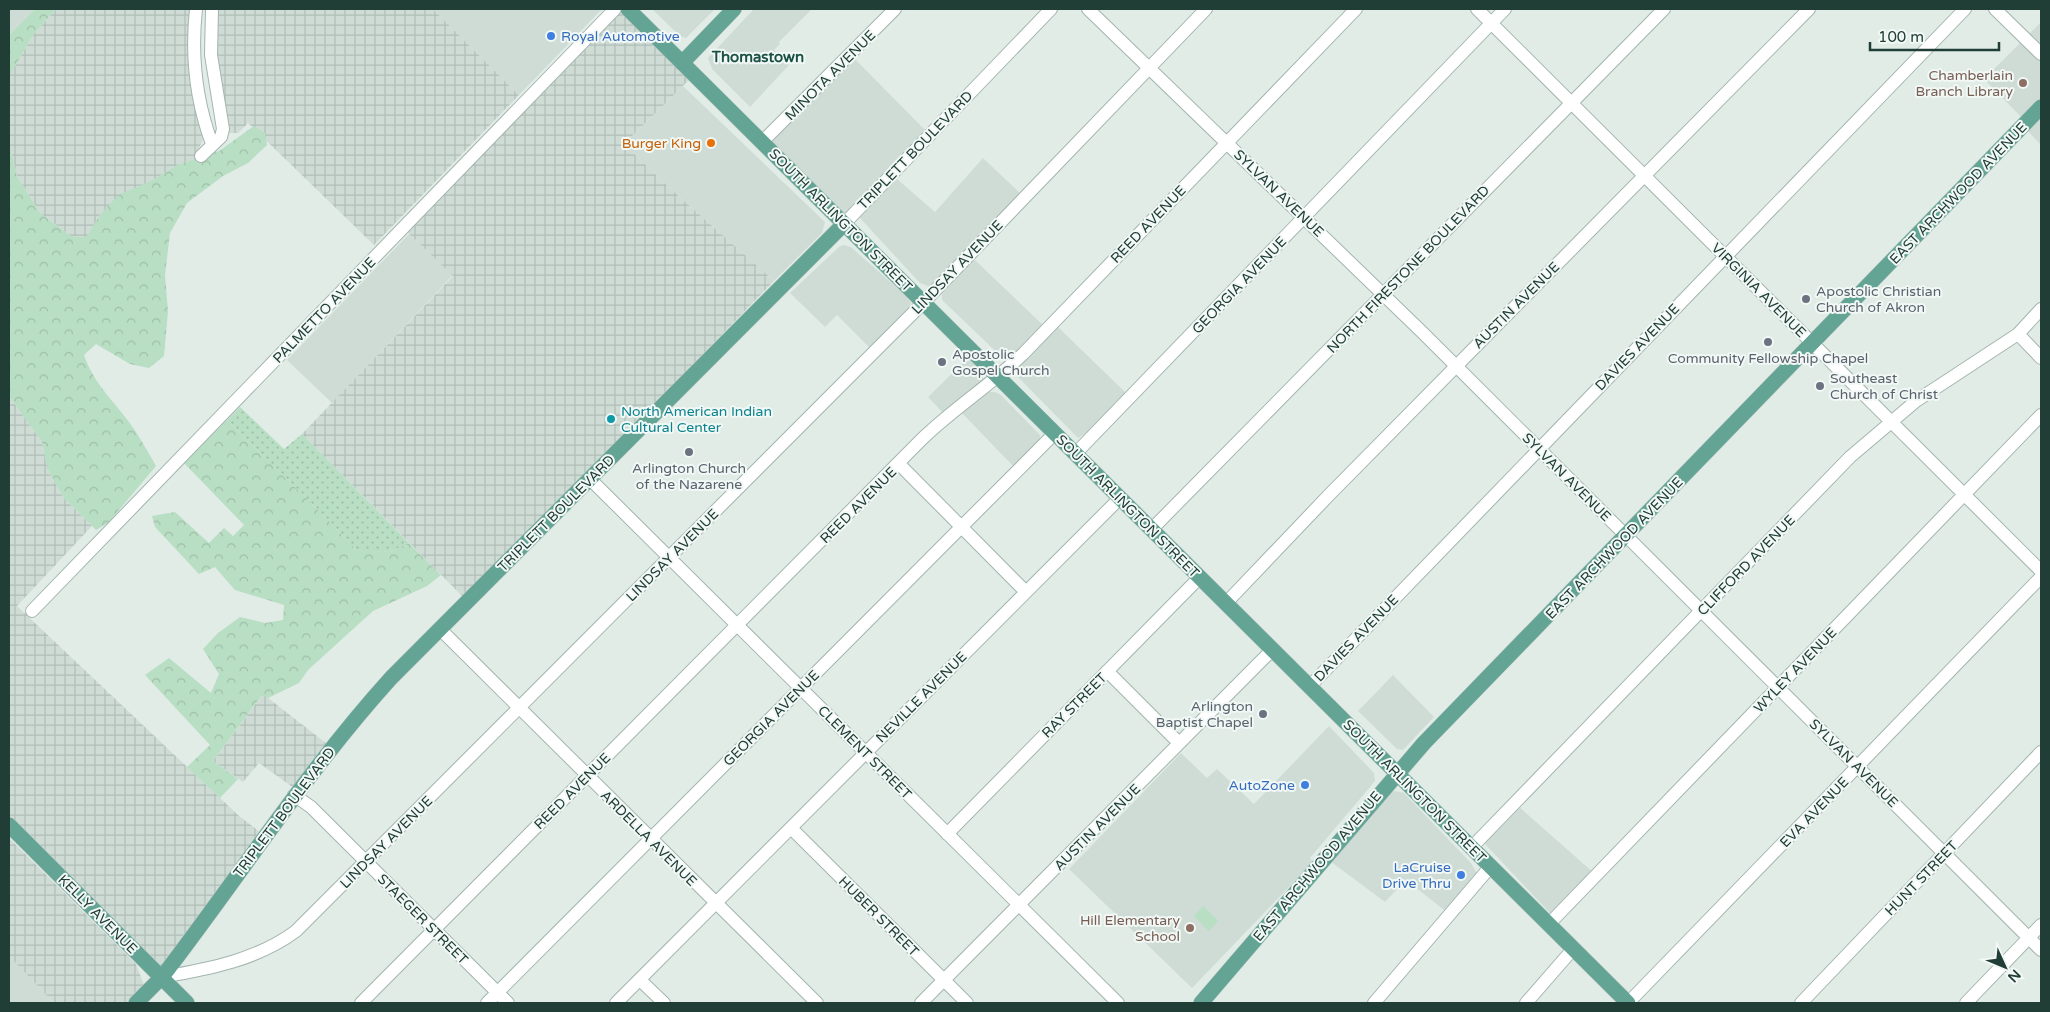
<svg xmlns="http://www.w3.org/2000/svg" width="2050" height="1012" font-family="'Varela Round',sans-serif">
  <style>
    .built { fill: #cfdcd6 }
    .industrial { fill: url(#industrial-grid) }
    .green { fill: url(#green-dots) }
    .forest { fill: url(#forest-crowns) }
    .pitch { fill: #b8dec3 }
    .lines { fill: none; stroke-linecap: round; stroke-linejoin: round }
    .minor-casing { stroke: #a3b4ae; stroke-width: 14 }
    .major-casing { stroke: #c1c9c7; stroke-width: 16 }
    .minor { stroke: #fff; stroke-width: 12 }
    .major { stroke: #63a494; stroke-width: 15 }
    .shop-dot { fill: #3f7fe0; stroke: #f1f8f5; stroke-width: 2 }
    .education-dot { fill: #8d6e63; stroke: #f1f8f5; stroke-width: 2 }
    .food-dot { fill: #e8710a; stroke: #f1f8f5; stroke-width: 2 }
    .worship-dot { fill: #6b7280; stroke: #f1f8f5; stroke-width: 2 }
    .culture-dot { fill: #0f9aa8; stroke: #f1f8f5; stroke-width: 2 }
    .labels { text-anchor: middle; stroke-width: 4; stroke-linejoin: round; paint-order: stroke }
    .shop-label { font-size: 14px; fill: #366cbe; stroke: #f1f8f5; text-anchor: end }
    .street-label { font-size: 14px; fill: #203d36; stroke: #f1f8f5 }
    .education-label { font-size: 14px; fill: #785e54; stroke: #f1f8f5; text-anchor: end }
    .food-label { font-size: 14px; fill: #c56008; stroke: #f1f8f5; text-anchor: end }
    .worship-label { font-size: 14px; fill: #5b616d; stroke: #f1f8f5; text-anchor: start }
    .culture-label { font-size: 14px; fill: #0d838f; stroke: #f1f8f5; text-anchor: start }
    .neighbourhood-label { font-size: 15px; font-weight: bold; fill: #1b5044; stroke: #f1f8f5 }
  </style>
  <defs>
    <pattern id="industrial-grid" width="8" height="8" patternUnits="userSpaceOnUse" patternTransform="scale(1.25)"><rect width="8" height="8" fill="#cfdcd6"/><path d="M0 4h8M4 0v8" fill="none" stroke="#b1beb8"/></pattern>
    <pattern id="green-dots" width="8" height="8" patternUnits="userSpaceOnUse" patternTransform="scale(1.25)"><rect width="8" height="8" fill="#b8dec3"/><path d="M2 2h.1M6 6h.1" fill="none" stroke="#9ebfa8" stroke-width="1.8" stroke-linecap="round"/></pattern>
    <pattern id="forest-crowns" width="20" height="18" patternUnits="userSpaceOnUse" patternTransform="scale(1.25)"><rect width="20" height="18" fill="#b8dec3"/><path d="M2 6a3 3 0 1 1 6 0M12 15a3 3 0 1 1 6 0" fill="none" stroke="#9ebfa8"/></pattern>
  </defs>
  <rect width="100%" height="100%" fill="#e1ece7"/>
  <path class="built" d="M9 9H35L9 35Z
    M433 9H602L519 95Z
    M652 9H715L686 38 680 36Z
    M754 9H812L779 42 780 44 774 50 789 65 750 107 712 69 708 58Z
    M2041 22V145L2023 126 2026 122 1984 79Z
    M850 54 930 135 843 225 763 141Z
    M683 86 825 222 822 233 774 281 663 182 624 144Z
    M983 158 1022 195 931 287 920 283 859 217 896 178 935 212Z
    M409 234 453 275 332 403 287 360Z
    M843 245 851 247 906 296 911 303 908 312 871 349 837 315 825 327 790 293 839 247Z
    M974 259 1045 327 1008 363 942 300V294Z
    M1057 326 1127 394 1088 432 1078 438 1014 373 1019 364Z
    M969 357 983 372V381L943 413 928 397Z
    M988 392H995L1001 395 1040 435V442L1015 468 959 410Z
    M1393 675 1434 717 1403 750 1397 749 1358 711Z
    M1329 726 1374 773 1375 781 1310 858 1313 862 1192 988 1069 869 1181 753 1207 778 1217 769 1254 804Z
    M1395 791 1404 793 1471 863 1477 874 1448 913 1406 880 1385 902 1330 861 1389 793Z
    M1518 806 1595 874 1550 913 1484 843Z
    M9 956 54 1003H9Z"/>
  <path class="industrial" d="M56 9H190L188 55 194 104 203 139 194 160 177 165 100 215 87 237 71 236 40 213 17 176 9 142V77L33 35Z
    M217 9H433L519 95 374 245 248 123 238 133H229L222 111 214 43Z
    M615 9H628L694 75 624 144 663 182 774 281 581 480 462 596 302 434 453 276 403 228Z
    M9 396 42 442 48 470 63 497 92 526 17 606 238 815 265 836 162 977 9 825Z
    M263 694 331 747 298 791 259 763 243 782 213 761Z
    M9 838 136 964 144 985 130 1003H54L9 956Z"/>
  <path class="green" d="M240 407 284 449 302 434 409 543 390 552 357 551C315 505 270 464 227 420Z"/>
  <path class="forest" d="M35 9H56L33 35 9 77V35Z
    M254 126 265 133 267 145 248 163 223 176 187 203 170 233 165 275 168 311 164 356 149 368 130 364 96 344 84 355C94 385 117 404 134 429 142 441 149 454 156 466L108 523 96 530 63 497 48 470 42 442 9 396V142L17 176 40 213 71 236 86 237 100 215 118 195 153 180 177 165 219 151Z
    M227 420C270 464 315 505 356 550L390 552 409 543 441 575 427 586 373 611 308 670 299 683 268 698 262 695 213 761 238 779 220 798 187 767 210 745 145 675 169 658 211 693 219 674 203 649 218 633 240 617 265 623 283 620 284 605 235 590 215 567 199 574 155 527 152 516 175 512 209 543 224 528 233 536 244 525 184 463Z"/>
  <path class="pitch" d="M1203 906 1218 921 1209 931 1194 916Z"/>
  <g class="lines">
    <g class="minor-casing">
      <path id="minor" d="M196 9C191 55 196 101 212 144
        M1088 9 1423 333 2041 950
        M1477 9 2041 571
        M1995 9 2041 54
        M763 141 895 9
        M201 156 221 137 223 129 211 55 212 9
        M843 225 1051 9
        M2018 334 2041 358
        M1076 453 1505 9
        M899 464 1026 592
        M591 480 1118 1003
        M1152 529 1664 9
        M1226 603 1329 495 1809 9
        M32 611 615 9
        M440 629 817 1003
        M1107 671 1179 743
        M1310 686 1965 9
        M294 795 311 807 508 1003
        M791 828 967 1003
        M947 834 1200 577
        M1472 847 1850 457 1916 401 2018 334 2041 309
        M1549 924 2041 415
        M162 977C209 969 257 960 296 931L923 303 1206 9
        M640 980 664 1003
        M361 1003 922 439C954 408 992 384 1024 353L1356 9
        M487 1003 1055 433
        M616 1003 1120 498
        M921 1003 1272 650
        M1374 1003 1491 866
        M1526 1003 1573 949
        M1628 1003 2041 577
        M1801 1003 2041 752
        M1966 1003 2041 925"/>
    </g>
    <g class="major-casing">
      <path id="major" d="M628 9 1628 1003
        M682 63 734 9
        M9 825 187 1003
        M136 1003 162 977C239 877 306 772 391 678L843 225
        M1201 1003 1424 743 2041 107"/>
    </g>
    <use href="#minor" class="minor"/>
    <use href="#major" class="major"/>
  </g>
  <g class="shop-dot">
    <circle cx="551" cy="36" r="5"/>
    <circle cx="1305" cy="785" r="5"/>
    <circle cx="1461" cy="875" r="5"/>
  </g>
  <g class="education-dot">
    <circle cx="2023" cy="83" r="5"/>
    <circle cx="1190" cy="928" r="5"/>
  </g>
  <circle class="food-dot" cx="711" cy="143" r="5"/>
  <g class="worship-dot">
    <circle cx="1806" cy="299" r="5"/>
    <circle cx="1768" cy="342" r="5"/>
    <circle cx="942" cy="362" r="5"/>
    <circle cx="1820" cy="386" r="5"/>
    <circle cx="689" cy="452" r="5"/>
    <circle cx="1263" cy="714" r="5"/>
  </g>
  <circle class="culture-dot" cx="611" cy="419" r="5"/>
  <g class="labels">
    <g class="shop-label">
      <text x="561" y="41" text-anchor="start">Royal Automotive</text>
      <text x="1295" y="790">AutoZone</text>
      <text x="1451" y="872">LaCruise<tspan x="1451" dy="16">Drive Thru</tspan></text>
    </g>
    <g class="street-label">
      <text transform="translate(830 75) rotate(-45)" y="5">MINOTA AVENUE</text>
      <text transform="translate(915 150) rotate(-46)" y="5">TRIPLETT BOULEVARD</text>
      <text transform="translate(1279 193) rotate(44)" y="5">SYLVAN AVENUE</text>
      <text transform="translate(1958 193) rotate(-46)" y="5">EAST ARCHWOOD AVENUE</text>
      <text transform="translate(841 220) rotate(45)" y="5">SOUTH ARLINGTON STREET</text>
      <text transform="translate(1148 224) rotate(-46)" y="5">REED AVENUE</text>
      <text transform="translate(957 267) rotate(-46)" y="5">LINDSAY AVENUE</text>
      <text transform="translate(1408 269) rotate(-46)" y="5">NORTH FIRESTONE BOULEVARD</text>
      <text transform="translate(1239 285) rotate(-46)" y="5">GEORGIA AVENUE</text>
      <text transform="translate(1759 290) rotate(45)" y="5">VIRGINIA AVENUE</text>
      <text transform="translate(1516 305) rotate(-45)" y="5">AUSTIN AVENUE</text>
      <text transform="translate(324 310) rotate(-46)" y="5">PALMETTO AVENUE</text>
      <text transform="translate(1637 347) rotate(-46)" y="5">DAVIES AVENUE</text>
      <text transform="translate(1567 477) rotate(45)" y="5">SYLVAN AVENUE</text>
      <text transform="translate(858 505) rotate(-45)" y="5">REED AVENUE</text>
      <text transform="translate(1128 506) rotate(45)" y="5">SOUTH ARLINGTON STREET</text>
      <text transform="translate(556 513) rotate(-45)" y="5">TRIPLETT BOULEVARD</text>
      <text transform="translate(1614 548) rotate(-46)" y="5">EAST ARCHWOOD AVENUE</text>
      <text transform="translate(672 555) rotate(-45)" y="5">LINDSAY AVENUE</text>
      <text transform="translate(1746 565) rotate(-46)" y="5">CLIFFORD AVENUE</text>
      <text transform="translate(1356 638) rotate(-46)" y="5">DAVIES AVENUE</text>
      <text transform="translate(1795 670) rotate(-46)" y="5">WYLEY AVENUE</text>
      <text transform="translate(921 697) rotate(-45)" y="5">NEVILLE AVENUE</text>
      <text transform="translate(1074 705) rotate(-45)" y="5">RAY STREET</text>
      <text transform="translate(771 718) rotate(-45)" y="5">GEORGIA AVENUE</text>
      <text transform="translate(865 752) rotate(45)" y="5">CLEMENT STREET</text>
      <text transform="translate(1854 763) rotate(45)" y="5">SYLVAN AVENUE</text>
      <text transform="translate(572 791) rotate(-45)" y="5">REED AVENUE</text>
      <text transform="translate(1415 791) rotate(45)" y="5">SOUTH ARLINGTON STREET</text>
      <text transform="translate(284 812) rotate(-53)" y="5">TRIPLETT BOULEVARD</text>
      <text transform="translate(1814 812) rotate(-46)" y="5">EVA AVENUE</text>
      <text transform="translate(1097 827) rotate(-45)" y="5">AUSTIN AVENUE</text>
      <text transform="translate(649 838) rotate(45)" y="5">ARDELLA AVENUE</text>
      <text transform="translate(386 842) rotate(-45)" y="5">LINDSAY AVENUE</text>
      <text transform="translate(1317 866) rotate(-50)" y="5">EAST ARCHWOOD AVENUE</text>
      <text transform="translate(1921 878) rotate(-46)" y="5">HUNT STREET</text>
      <text transform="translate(98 914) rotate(45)" y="5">KELLY AVENUE</text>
      <text transform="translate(879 916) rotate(45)" y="5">HUBER STREET</text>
      <text transform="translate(423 919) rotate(45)" y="5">STAEGER STREET</text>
    </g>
    <g class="education-label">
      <text x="2013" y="80">Chamberlain<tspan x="2013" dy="16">Branch Library</tspan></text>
      <text x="1180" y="925">Hill Elementary<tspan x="1180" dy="16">School</tspan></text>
    </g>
    <g class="food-label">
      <text x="701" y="148">Burger King</text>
    </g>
    <g class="worship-label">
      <text x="1816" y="296">Apostolic Christian<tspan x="1816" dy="16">Church of Akron</tspan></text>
      <text x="952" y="359">Apostolic<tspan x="952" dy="16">Gospel Church</tspan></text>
      <text x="1768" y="363" text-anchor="middle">Community Fellowship Chapel</text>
      <text x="1830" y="383">Southeast<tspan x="1830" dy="16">Church of Christ</tspan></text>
      <text x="689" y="473" text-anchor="middle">Arlington Church<tspan x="689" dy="16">of the Nazarene</tspan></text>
      <text x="1253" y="711" text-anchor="end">Arlington<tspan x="1253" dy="16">Baptist Chapel</tspan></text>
    </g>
    <g class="culture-label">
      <text x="621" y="416">North American Indian<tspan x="621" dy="16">Cultural Center</tspan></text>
    </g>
    <g class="neighbourhood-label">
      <text x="758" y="62">Thomastown</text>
    </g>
  </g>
  <rect width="2050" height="1012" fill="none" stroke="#203d36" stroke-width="20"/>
  <g transform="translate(2005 967) rotate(134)" stroke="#f1f8f5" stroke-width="4" paint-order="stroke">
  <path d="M0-4L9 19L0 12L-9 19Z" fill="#203d36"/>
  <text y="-8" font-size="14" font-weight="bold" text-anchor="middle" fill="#203d36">N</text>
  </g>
  <path d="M1870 42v8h129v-8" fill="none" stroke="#203d36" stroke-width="2.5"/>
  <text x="1878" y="42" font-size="15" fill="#203d36" stroke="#f1f8f5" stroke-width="4" paint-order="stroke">100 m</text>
</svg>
